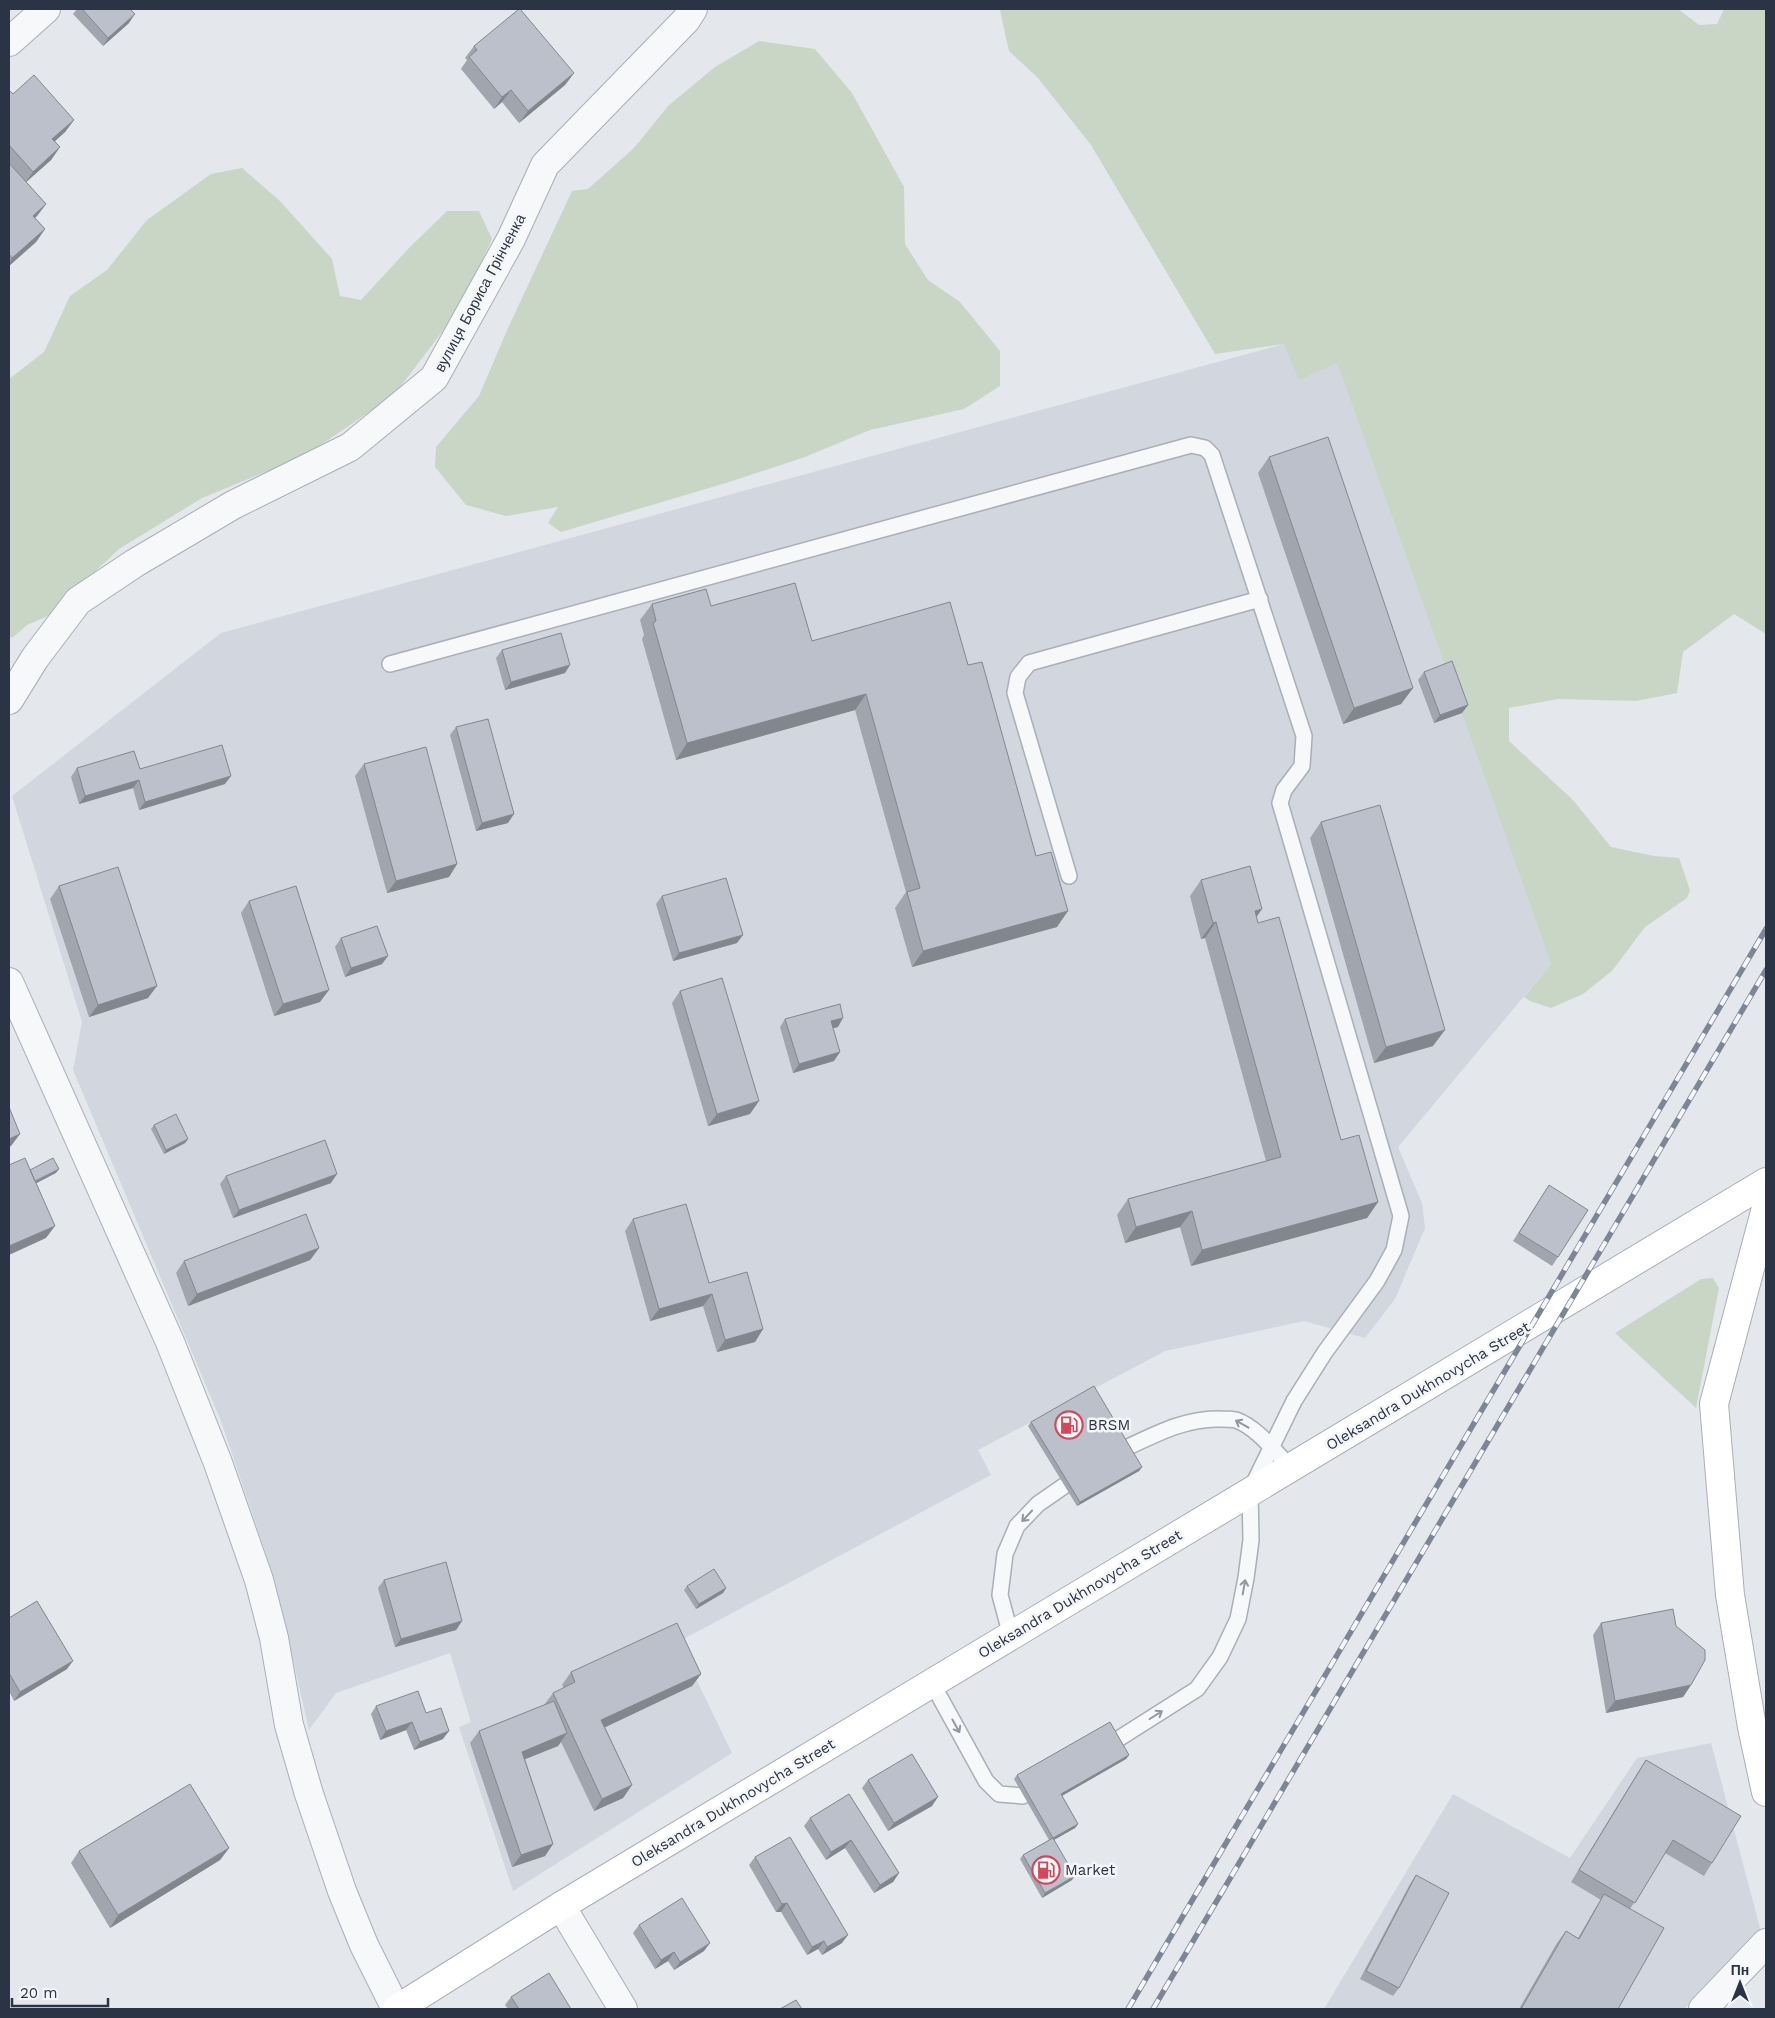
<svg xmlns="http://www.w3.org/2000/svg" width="1775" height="2018" font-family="'Work Sans',sans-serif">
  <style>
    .built { fill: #d2d6de }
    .green { fill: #c9d6c5 }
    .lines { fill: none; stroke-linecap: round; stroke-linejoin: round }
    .lane-casing { stroke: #a9aeb7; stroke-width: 18 }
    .street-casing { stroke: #a9aeb7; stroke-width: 30 }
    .secondary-casing { stroke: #a9aeb7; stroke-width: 30 }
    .lane { stroke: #f7f8fa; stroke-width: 15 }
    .street { stroke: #f7f8fa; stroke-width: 28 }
    .secondary { stroke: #fff; stroke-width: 28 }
    .rail-casing { stroke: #7d8696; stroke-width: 5.5 }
    .rail { stroke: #f4f6f9; stroke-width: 4; stroke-dasharray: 11; stroke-linecap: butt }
    .wall { fill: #a1a5ae }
    .shaded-wall { fill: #83868d }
    .building { fill: #bbc0ca; stroke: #83868d }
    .oneway { stroke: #9196a0 }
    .labels { text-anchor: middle; stroke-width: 5; stroke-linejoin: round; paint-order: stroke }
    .street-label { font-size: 15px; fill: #2b3445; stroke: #f4f6f9 }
    .poi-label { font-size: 15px; fill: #2b3445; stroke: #f4f6f9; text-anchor: start }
  </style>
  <rect width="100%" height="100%" fill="#e4e7ec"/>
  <path class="built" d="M1284 344 1337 363 1551 964 1398 1147 1422 1203 1425 1228 1395 1299 1365 1338 1304 1321 1165 1351 978 1450 991 1475 678 1642 732 1753 513 1891 459 1727 471 1722 450 1653 336 1693 309 1730 275 1581 221 1421 73 1070 82 1022 12 796 221 633Z
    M1711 1743 1761 1932 1684 2009H1324L1453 1794 1570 1858 1637 1758Z"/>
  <path class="green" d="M1002 9H1678L1699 25 1717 24 1724 9H1766V634L1734 614 1683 652 1677 693 1636 701 1558 699 1509 708V741L1573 800 1611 847 1654 856 1679 858 1690 890 1687 898 1645 927 1612 971 1583 994 1551 1008 1530 1001 1524 997 1551 964 1337 363 1299 380 1284 344 1215 354 1091 145 1038 78 1009 51 1000 10Z
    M759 41 815 49 852 93 904 187 905 244 928 280 960 302 1000 351V386L964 409 870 430 805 457 726 483 561 532 548 523 558 507 506 516 466 505 435 467 436 447 479 396 508 328 572 191 588 189 634 148 668 106 715 67Z
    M242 168 280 201 332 259 340 296 361 300 409 248 447 211H479L492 239 461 307 394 395 306 455 202 498 119 549 48 616 27 625 12 638 9 636V379L44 352 70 296 107 270 147 220 211 174Z
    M1713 1278 1719 1288 1696 1408 1615 1333 1701 1279Z"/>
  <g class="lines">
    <g class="lane-casing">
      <path id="lane" d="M390 664 1191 445 1205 448 1212 455 1304 736 1302 766 1284 790 1280 803 1401 1216 1394 1250 1377 1281 1325 1352 1294 1401 1250 1491 1251 1540 1246 1578 1238 1619 1220 1657 1197 1689 1115 1741
        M1069 876 1015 693 1018 677 1029 663 1260 599
        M1126 1448C1156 1434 1186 1418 1220 1419 1225 1419 1231 1419 1236 1420 1258 1428 1275 1452 1291 1468
        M1011 1636 1000 1595 1005 1554 1017 1526 1038 1504 1064 1486
        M932 1683 986 1781 999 1794 1023 1796"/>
    </g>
    <g class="street-casing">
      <path id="street" d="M9 42 46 9
        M9 700 35 658 78 601 135 563 233 505 350 447 434 378 511 239 545 165 686 20 693 9
        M9 982 170 1342 218 1463 259 1580 274 1638 289 1725 309 1794 342 1891 364 1945 396 2009
        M561 1906 623 2009
        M1703 2009 1766 1943"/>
    </g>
    <g class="secondary-casing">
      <path id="secondary" d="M1766 1208 1714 1404 1730 1595 1752 1727 1766 1792
        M397 2009 561 1906 1766 1182"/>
    </g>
    <use href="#lane" class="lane"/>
    <use href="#street" class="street"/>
    <use href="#secondary" class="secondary"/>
    <g class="rail-casing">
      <path id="rail" d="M1128 2009 1766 929
        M1153 2009 1766 970"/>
    </g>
    <use href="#rail" class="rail"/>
  </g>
  <path class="wall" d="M77 9H130L129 23 103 46 73 14Z
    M474 46 574 73 565 85 519 123 502 102 494 109 461 69 467 60 465 58Z
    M9 90 13 94 74 120 65 132 55 141 60 147 51 160 26 182 46 204 35 218 45 229 36 242 9 266Z
    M1269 457 1413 688 1401 704 1343 724 1258 473Z
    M652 604 711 606 812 641 968 665 1057 927 912 967 895 908 906 892 855 710 676 760 642 639 644 635 640 620Z
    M502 650 565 673 505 690 496 658Z
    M1424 672 1468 705 1462 713 1434 723 1418 680Z
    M456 727 508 823 476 831 450 735Z
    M364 764 457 864 449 877 387 893 355 776Z
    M77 768 140 769 225 784 139 810 133 788 79 804 71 777Z
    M1321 822 1433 1046 1374 1063 1310 838Z
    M1201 880 1256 917 1258 923 1341 1140 1378 1202 1367 1218 1191 1266 1180 1227 1125 1243 1117 1215 1128 1199 1266 1161 1205 938 1201 939 1190 896Z
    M59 886 148 998 89 1017 50 899Z
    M662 896 737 943 673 961 656 904Z
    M249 901 320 1002 274 1016 241 913Z
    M341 938 382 964 345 977 335 947Z
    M680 991 750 1114 708 1126 672 1003Z
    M785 1019 838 1027 833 1028 834 1061 793 1073 780 1027Z
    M154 1125 188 1139 185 1143 164 1154 151 1129Z
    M226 1176 331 1183 233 1218 220 1184Z
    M1549 1185 1558 1257 1552 1266 1513 1241Z
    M633 1219 763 1329 755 1342 717 1352 703 1306 650 1321 625 1231Z
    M319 1248 310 1260 188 1306 176 1273 184 1261Z
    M1031 1422 1142 1467 1139 1471 1077 1506 1028 1426Z
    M384 1580 462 1621 456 1630 395 1647 378 1588Z
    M687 1586 726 1588 723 1593 696 1609 684 1590Z
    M9 1618 67 1669 14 1701 9 1691Z
    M1601 1623 1676 1626 1691 1685 1683 1697 1606 1713 1593 1635Z
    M571 1672 701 1674 692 1686 605 1727 632 1785 623 1798 594 1811 561 1742 558 1746 525 1759 553 1844 545 1856 512 1867 470 1743 479 1731 544 1705 553 1693 564 1688 562 1685Z
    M376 1706 426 1713 443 1739 414 1750 406 1730 380 1740 371 1714Z
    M1129 1755 1126 1759 1062 1796 1078 1824 1075 1828 1054 1840 1072 1880 1042 1898 1020 1859 1023 1855 1049 1840 1014 1779 1017 1775Z
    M1646 1760 1712 1863 1704 1876 1665 1853 1630 1909 1618 2009H1519L1557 1943 1566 1931 1578 1938 1596 1907 1601 1900 1571 1882 1638 1772Z
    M868 1780 932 1806 888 1831 862 1788Z
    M849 1794 899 1873 893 1882 874 1893 845 1848 826 1860 804 1826 810 1818Z
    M229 1848 220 1860 110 1928 71 1863 79 1851Z
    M755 1857 842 1943 822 1955 818 1949 807 1955 781 1912H776L749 1865Z
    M1416 1875 1399 1988 1393 1996 1360 1979 1410 1884Z
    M639 1925 704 1951 674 1970 668 1961 655 1969 633 1933Z
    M511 1997 571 2009H508L505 2005Z"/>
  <path class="shaded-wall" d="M135 14 129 23 103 46 108 38Z
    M574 73 565 85 519 123 528 111Z
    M511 90 502 102 494 109 502 97Z
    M74 120 65 132 44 151 52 139Z
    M60 147 51 160 24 184 33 172Z
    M46 204 37 216 24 228 33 216Z
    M45 229 36 242 9 266V263L12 258Z
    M570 665 565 673 505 690 511 682Z
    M1413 688 1401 704 1343 724 1354 708Z
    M866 694 855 710 676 760 687 743Z
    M1468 705 1462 713 1434 723 1440 715Z
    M231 776 225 784 139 810 145 802Z
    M139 780 133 788 79 804 85 796Z
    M514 814 508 823 476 831 482 823Z
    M457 864 449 877 387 893 396 881Z
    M1262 909 1251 925 1255 911Z
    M1068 911 1057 927 912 967 923 951Z
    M1216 922 1205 938 1201 939 1213 923Z
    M743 935 737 943 673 961 679 953Z
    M388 956 382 964 345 977 351 968Z
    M157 986 148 998 89 1017 98 1005Z
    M329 990 320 1002 274 1016 283 1004Z
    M843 1018 838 1027 826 1030 831 1021Z
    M1445 1030 1433 1046 1374 1063 1386 1047Z
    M840 1052 834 1061 793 1073 799 1064Z
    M759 1101 750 1114 708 1126 717 1114Z
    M20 1134 11 1146 9 1147V1139Z
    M188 1139 185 1143 164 1154 166 1150Z
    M59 1169 56 1173 31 1186 34 1182Z
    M337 1174 331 1183 233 1218 239 1210Z
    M1378 1202 1367 1218 1191 1266 1202 1250Z
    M1192 1211 1180 1227 1125 1243 1136 1227Z
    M55 1226 46 1238 9 1255V1246Z
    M319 1248 310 1260 188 1306 197 1294Z
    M712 1294 703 1306 650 1321 659 1309Z
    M763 1329 755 1342 717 1352 725 1340Z
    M1142 1467 1139 1471 1077 1506 1080 1502Z
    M726 1588 723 1593 696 1609 699 1604Z
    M462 1621 456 1630 395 1647 401 1639Z
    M73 1661 67 1669 14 1701 20 1692Z
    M701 1674 692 1686 593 1733 601 1720Z
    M1691 1685 1683 1697 1606 1713 1615 1701Z
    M412 1722 406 1730 380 1740 386 1731Z
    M449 1731 443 1739 414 1750 420 1742Z
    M567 1733 558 1746 513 1764 522 1752Z
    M1129 1755 1126 1759 1058 1798 1061 1794Z
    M632 1785 623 1798 594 1811 602 1799Z
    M938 1797 932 1806 888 1831 894 1823Z
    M1078 1824 1075 1828 1050 1842 1053 1838Z
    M851 1840 845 1848 826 1860 831 1852Z
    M553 1844 545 1856 512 1867 521 1855Z
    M229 1848 220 1860 110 1928 118 1915Z
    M899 1873 893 1882 874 1893 880 1885Z
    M1075 1876 1072 1880 1042 1898 1045 1893Z
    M787 1903 781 1912H776L782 1904Z
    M848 1935 842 1943 822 1955 827 1947Z
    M824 1941 818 1949 807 1955 812 1947Z
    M710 1943 704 1951 674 1970 680 1962Z
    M674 1952 668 1961 655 1969 661 1960Z"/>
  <path class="building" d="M82 9H130L135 14 108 38Z
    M519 9H520L574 73 528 111 511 90 502 97 469 57 477 50 474 46Z
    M34 75 74 120 52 139 60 147 33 172 9 145V90L13 94Z
    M9 163 46 204 33 216 45 229 12 258 9 254Z
    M1328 437 1413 688 1354 708 1269 457Z
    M795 583 812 641 950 602 968 665 982 662 1036 856 1051 852 1068 911 923 951 907 892 920 888 866 694 687 743 653 623 656 621 652 604 706 589 711 606Z
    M561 633 570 665 511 682 502 650Z
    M1452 661 1468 705 1440 715 1424 672Z
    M488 719 514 814 482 823 456 727Z
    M222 745 231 776 145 802 139 780 85 796 77 768 134 751 140 769Z
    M426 747 457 864 396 881 364 764Z
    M1380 805 1445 1030 1386 1047 1321 822Z
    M1250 866 1262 909 1255 911 1258 923 1279 917 1341 1140 1359 1135 1378 1202 1202 1250 1192 1211 1136 1227 1128 1199 1281 1157 1216 922 1213 923 1201 880Z
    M118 867 157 986 98 1005 59 886Z
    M726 878 743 935 679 953 662 896Z
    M296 886 329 990 283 1004 249 901Z
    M377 926 388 956 351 968 341 938Z
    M722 978 759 1101 717 1114 680 991Z
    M840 1004 843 1018 831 1021 840 1052 799 1064 785 1019Z
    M9 1107 20 1134 9 1139Z
    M176 1114 188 1139 166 1150 154 1125Z
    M325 1140 337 1174 239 1210 226 1176Z
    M25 1158 55 1226 9 1246V1165Z
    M53 1158 59 1169 35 1181 30 1170Z
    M1549 1185 1588 1210 1558 1257 1519 1233Z
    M686 1204 709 1283 747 1272 763 1329 725 1340 712 1294 659 1309 633 1219Z
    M306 1214 319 1248 197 1294 184 1261Z
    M1094 1386 1142 1467 1080 1502 1031 1422Z
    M446 1562 462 1621 401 1639 384 1580Z
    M714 1569 726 1588 699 1604 687 1586Z
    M37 1601 73 1661 20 1692 9 1673V1618Z
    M1673 1609 1676 1626 1705 1650V1660L1691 1685 1615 1701 1601 1623Z
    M677 1623 701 1674 601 1720 632 1785 602 1799 553 1693 575 1682 571 1672Z
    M418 1691 426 1713 441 1708 449 1731 420 1742 412 1722 386 1731 376 1706Z
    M554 1701 567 1733 522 1752 553 1844 521 1855 479 1731Z
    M1110 1722 1129 1755 1061 1794 1078 1824 1053 1838 1017 1775Z
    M912 1754 938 1797 894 1823 868 1780Z
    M1646 1760 1741 1816 1712 1863 1673 1840 1635 1903 1579 1870Z
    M190 1784 229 1848 118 1915 79 1851Z
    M849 1794 899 1873 880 1885 851 1840 831 1852 810 1818Z
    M790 1837 848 1935 827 1947 824 1941 812 1947 787 1903 782 1904 755 1857Z
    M1053 1838 1075 1876 1045 1893 1023 1855Z
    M1416 1875 1449 1893 1399 1988 1366 1971Z
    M1604 1894 1664 1928 1618 2009H1521L1566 1931 1579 1939Z
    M682 1898 710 1943 680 1962 674 1952 661 1960 639 1925Z
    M549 1973 571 2009H519L511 1997Z
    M796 2000 802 2009H780Z"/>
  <defs><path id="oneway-shaft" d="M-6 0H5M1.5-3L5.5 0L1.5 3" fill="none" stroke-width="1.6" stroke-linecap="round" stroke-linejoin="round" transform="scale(1.25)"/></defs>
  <g class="oneway">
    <use href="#oneway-shaft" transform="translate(1242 1424) rotate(-151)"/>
    <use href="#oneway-shaft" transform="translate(1027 1516) rotate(133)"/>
    <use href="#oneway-shaft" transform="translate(1244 1587) rotate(-80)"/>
    <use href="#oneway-shaft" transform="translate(1156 1715) rotate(-32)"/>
    <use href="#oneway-shaft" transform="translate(956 1726) rotate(61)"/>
  </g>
  <defs>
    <g id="fuel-ring" transform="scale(1.4375)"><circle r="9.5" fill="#f4f6f9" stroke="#d1495b" stroke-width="1.5"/><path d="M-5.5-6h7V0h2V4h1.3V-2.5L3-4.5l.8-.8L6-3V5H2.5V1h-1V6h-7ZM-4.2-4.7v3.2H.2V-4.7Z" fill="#d1495b"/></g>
  </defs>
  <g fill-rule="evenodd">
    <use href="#fuel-ring" x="1069" y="1425"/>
    <use href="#fuel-ring" x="1046" y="1870"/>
  </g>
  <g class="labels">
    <g class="street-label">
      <text transform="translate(480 293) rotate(-62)" y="5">вулиця Бориса Грінченка</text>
      <text transform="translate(1428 1386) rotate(-31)" y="5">Oleksandra Dukhnovycha Street</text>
      <text transform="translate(1080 1594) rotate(-31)" y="5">Oleksandra Dukhnovycha Street</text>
      <text transform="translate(733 1803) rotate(-31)" y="5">Oleksandra Dukhnovycha Street</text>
    </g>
    <g class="poi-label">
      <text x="1088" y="1430">BRSM</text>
      <text x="1065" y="1875">Market</text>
    </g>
  </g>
  <rect width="1775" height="2018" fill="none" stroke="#2b3445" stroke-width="20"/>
  <g transform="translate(1740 1983)" stroke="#f4f6f9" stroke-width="4" paint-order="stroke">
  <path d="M0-4L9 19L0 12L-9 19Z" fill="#2b3445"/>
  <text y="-8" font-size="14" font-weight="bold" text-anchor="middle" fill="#2b3445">Пн</text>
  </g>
  <path d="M12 1998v8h96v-8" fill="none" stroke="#2b3445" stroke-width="2.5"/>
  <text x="20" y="1998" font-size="15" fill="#2b3445" stroke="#f4f6f9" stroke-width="4" paint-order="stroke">20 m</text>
</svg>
